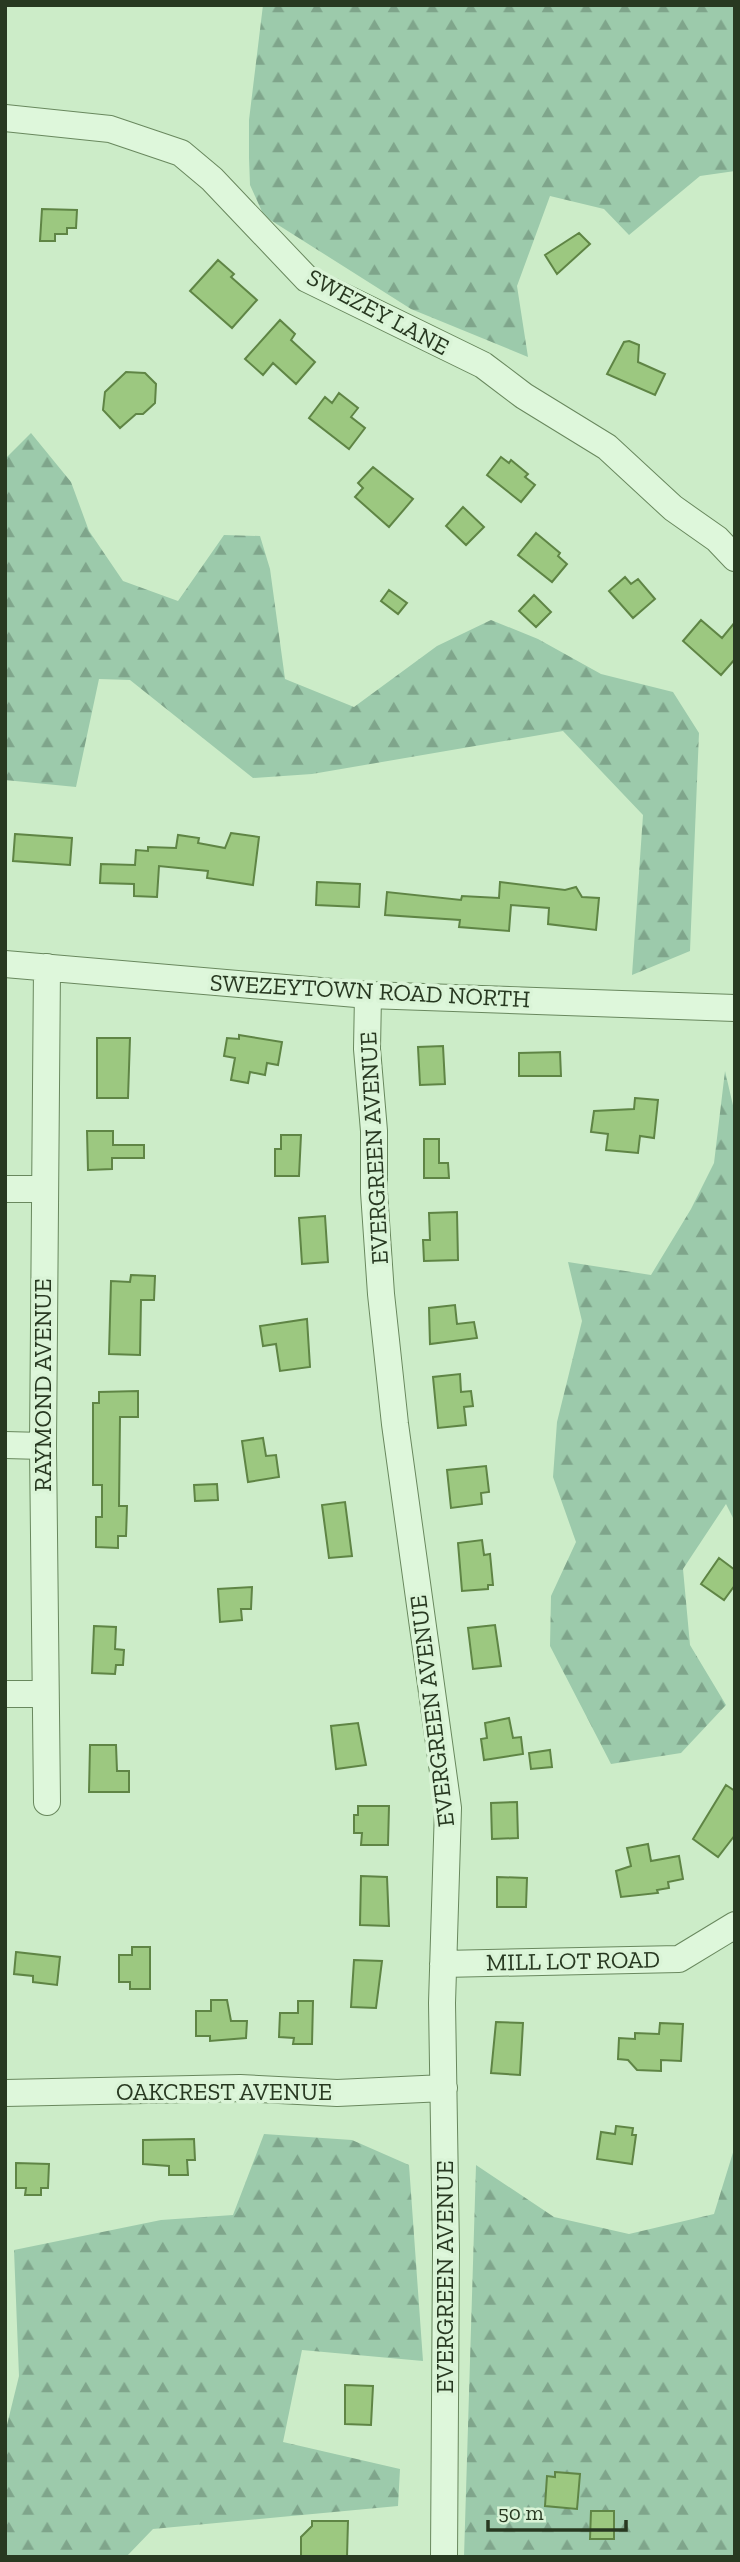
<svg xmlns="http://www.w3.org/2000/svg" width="740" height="2562" font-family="'Zilla Slab',serif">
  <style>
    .forest { fill: url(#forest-firs) }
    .building { fill: #9cc880; stroke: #5f8545; stroke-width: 2 }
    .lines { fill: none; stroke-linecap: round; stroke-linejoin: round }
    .minor-casing { stroke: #69885e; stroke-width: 28 }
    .minor { stroke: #def7db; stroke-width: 26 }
    .labels { text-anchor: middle; stroke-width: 7; stroke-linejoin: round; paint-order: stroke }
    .street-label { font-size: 24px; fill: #283921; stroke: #daf4d7 }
  </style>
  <defs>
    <pattern id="forest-firs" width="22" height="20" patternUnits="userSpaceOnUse" patternTransform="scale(1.75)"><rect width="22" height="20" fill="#9ccaab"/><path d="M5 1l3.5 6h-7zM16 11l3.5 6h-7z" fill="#7fa58b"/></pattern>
  </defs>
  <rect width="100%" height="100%" fill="#ccecc8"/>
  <path class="forest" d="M263 5H735V171L700 176 629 235 604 209 550 196 517 286 528 357 411 309 264 216 250 185 249 158V120Z
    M31 433 71 482 89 531 123 581 178 601 224 535 260 536 270 569 285 679 354 707 437 646 491 620 538 639 601 674 673 692 699 733 690 951 632 975 643 815 563 731 312 774 253 778 130 680 99 679 76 787 5 780V459Z
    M725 1071 735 1114V1522L726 1504 683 1569 690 1645 726 1705 681 1753 611 1764 550 1646 551 1596 576 1542 553 1477 557 1422 582 1321 568 1262 651 1275 691 1209 714 1163Z
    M264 2134 352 2140 409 2165 423 2361 302 2350 283 2442 400 2469 398 2506 153 2529 126 2557H5V2433L19 2376 14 2250 161 2220 233 2215Z
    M735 2146V2557H464L476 2165 554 2217 629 2234 714 2214Z"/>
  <path class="building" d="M42 209 77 210 76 228H67V234H55V241H40Z
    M579 233 590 244 557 274 545 255Z
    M218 260 234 274 231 277 257 300 232 328 190 291Z
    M280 320 295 334 291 340 315 362 296 384 273 363 263 375 245 359Z
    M629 341 639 345 638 362 665 374 655 395 607 374 624 342Z
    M126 372 145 373 156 384 155 403 143 414H136L120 428 103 410 105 392Z
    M339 393 358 408 351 417 365 428 349 449 309 418 325 397 332 403Z
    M501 457 509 463 511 460 528 474 525 477 535 485 521 502 487 475Z
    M373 467 413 499 389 527 355 497 363 488 358 483Z
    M463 507 484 527 466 545 446 526Z
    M536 533 560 553 558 556 567 564 552 582 518 555Z
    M625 577 631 584 638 579 655 599 633 618 609 591Z
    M389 590 407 603 398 614 381 601Z
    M534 595 551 612 536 627 519 611Z
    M701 620 722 638 735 622V659L721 675 683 641Z
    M231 833 259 837 253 885 207 878 208 871 159 866 157 897 134 896V884L100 883 101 864 135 865 136 850 148 851V847L176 848 178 835 199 838 198 843 225 848Z
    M15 834 72 838 70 865 13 861Z
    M317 882 360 884 359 907 316 905Z
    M500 882 565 890 576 887 582 897 599 898 596 930 548 924 549 908 511 905 509 931 459 927 460 920 385 915 387 892 461 900 462 896 499 898Z
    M239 1035 282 1042 278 1065 267 1063 265 1075 250 1072 248 1083 231 1080 235 1058 224 1056 227 1038 239 1039Z
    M97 1038H130L128 1098H97Z
    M443 1046 445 1084 420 1085 418 1047Z
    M560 1052 561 1076H519V1053Z
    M635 1098 658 1100 654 1138 640 1136 638 1153 606 1150 608 1134 591 1132 594 1111 634 1109Z
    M87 1131H113V1145H144V1158H112V1169L88 1170Z
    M281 1135H301L299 1176H275V1149H281Z
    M424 1139H439V1163H448L449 1178H424Z
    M457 1212 458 1260 424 1261 423 1240H430L429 1213Z
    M325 1216 328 1262 302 1264 299 1218Z
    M131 1275 155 1276 154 1300H141L140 1355 109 1354 111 1281 130 1282Z
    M455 1305 457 1324 474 1322 477 1338 430 1344 429 1308Z
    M307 1319 310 1367 280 1371 276 1344 263 1346 260 1326Z
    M460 1374 461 1392 471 1391 473 1406 464 1407 466 1425 438 1428 433 1377Z
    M138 1391V1417H120L119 1506H127L126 1536H118V1548L96 1547V1517H102V1485H93V1403H99V1392Z
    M263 1438 266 1456 276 1455 279 1477 248 1482 242 1441Z
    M486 1466 489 1492 481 1493 482 1504 451 1508 447 1470Z
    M217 1484 218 1500 195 1501 194 1485Z
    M345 1502 352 1556 329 1558 322 1505Z
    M482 1540 484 1555 490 1554 493 1585H488V1589L462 1591 458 1543Z
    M719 1558 735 1570V1585L724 1600 701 1584Z
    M252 1587 251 1609H241L242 1620 220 1622 218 1589Z
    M495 1625 501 1666 473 1669 468 1628Z
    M94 1626 116 1627 115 1649 124 1650 123 1665H116L115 1674 92 1673Z
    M509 1718 513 1738 521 1737 523 1754 484 1760 481 1739 487 1738 485 1723Z
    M358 1723 366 1765 336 1769 331 1726Z
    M90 1745H116L117 1771H129V1792H89Z
    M550 1750 552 1767 531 1769 529 1753Z
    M726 1785 735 1791V1835L718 1857 693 1839Z
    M517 1802 518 1838 492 1839 491 1803Z
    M358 1806H389L388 1845H361L362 1833H354V1815H358Z
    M648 1844 651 1861 679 1856 683 1879 668 1882 669 1888 657 1890 658 1893 621 1897 616 1871 631 1866 627 1848Z
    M361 1876 387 1877 389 1926 360 1925Z
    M497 1877 527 1878 526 1907H497Z
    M132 1947H150V1989H130V1982H119V1955H132Z
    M16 1952 60 1957 57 1985 33 1982V1976L14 1974Z
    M354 1960 382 1961 376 2008 351 2007Z
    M211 2000H227L231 2021H247L246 2038 210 2041V2036H196V2011H211Z
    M298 2001H313L312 2044H293L294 2038 279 2037 280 2013H298Z
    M496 2022 523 2023 520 2075 491 2073Z
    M660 2023 683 2024 681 2061 661 2060V2071L637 2070 628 2060 618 2059 619 2038 635 2039V2033L659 2034Z
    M616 2126 633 2128 632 2135H636L632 2164 597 2159 601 2132 615 2134Z
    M194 2139 195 2160H187L188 2175H169V2166L143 2164V2140Z
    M16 2163 49 2164 48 2188H41V2195H25L26 2188H16Z
    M345 2385 373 2386 371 2425 345 2424Z
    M555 2472 580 2474 577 2509 545 2506 547 2476 555 2477Z
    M591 2511H614V2539H590Z
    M312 2521H348L347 2557H301V2537L312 2526Z"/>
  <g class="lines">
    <g class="minor-casing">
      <path id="minor" d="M5 118 110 129 181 153 212 179 307 279 483 365 524 396 607 447 673 508 717 539 735 558
        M5 964 368 995 735 1008
        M368 995 367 1049 374 1131V1192L381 1294 395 1424 448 1808 442 2003 446 2250 444 2557
        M5 1189H43
        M5 1445 43 1446
        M5 1694H45
        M47 1802 43 1446 47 967
        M443 1964 679 1959 735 1925
        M5 2093 240 2088 337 2093 444 2088"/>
    </g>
    <use href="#minor" class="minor"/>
  </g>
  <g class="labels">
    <g class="street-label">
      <text transform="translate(378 312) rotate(28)" y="8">SWEZEY LANE</text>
      <text transform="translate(370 991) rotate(3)" y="8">SWEZEYTOWN ROAD NORTH</text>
      <text transform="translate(374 1148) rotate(-93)" y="8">EVERGREEN AVENUE</text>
      <text transform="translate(43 1385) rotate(-90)" y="8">RAYMOND AVENUE</text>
      <text transform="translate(432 1711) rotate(-97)" y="8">EVERGREEN AVENUE</text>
      <text transform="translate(573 1961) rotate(-1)" y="8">MILL LOT ROAD</text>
      <text x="224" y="2100">OAKCREST AVENUE</text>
      <text transform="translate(445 2277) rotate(-90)" y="8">EVERGREEN AVENUE</text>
    </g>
  </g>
  <rect width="740" height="2562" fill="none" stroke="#283921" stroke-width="14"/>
  <path d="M488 2520v10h138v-10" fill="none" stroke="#283921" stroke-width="3.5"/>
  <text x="498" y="2520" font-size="21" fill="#283921" stroke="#daf4d7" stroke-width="5" paint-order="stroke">50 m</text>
</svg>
